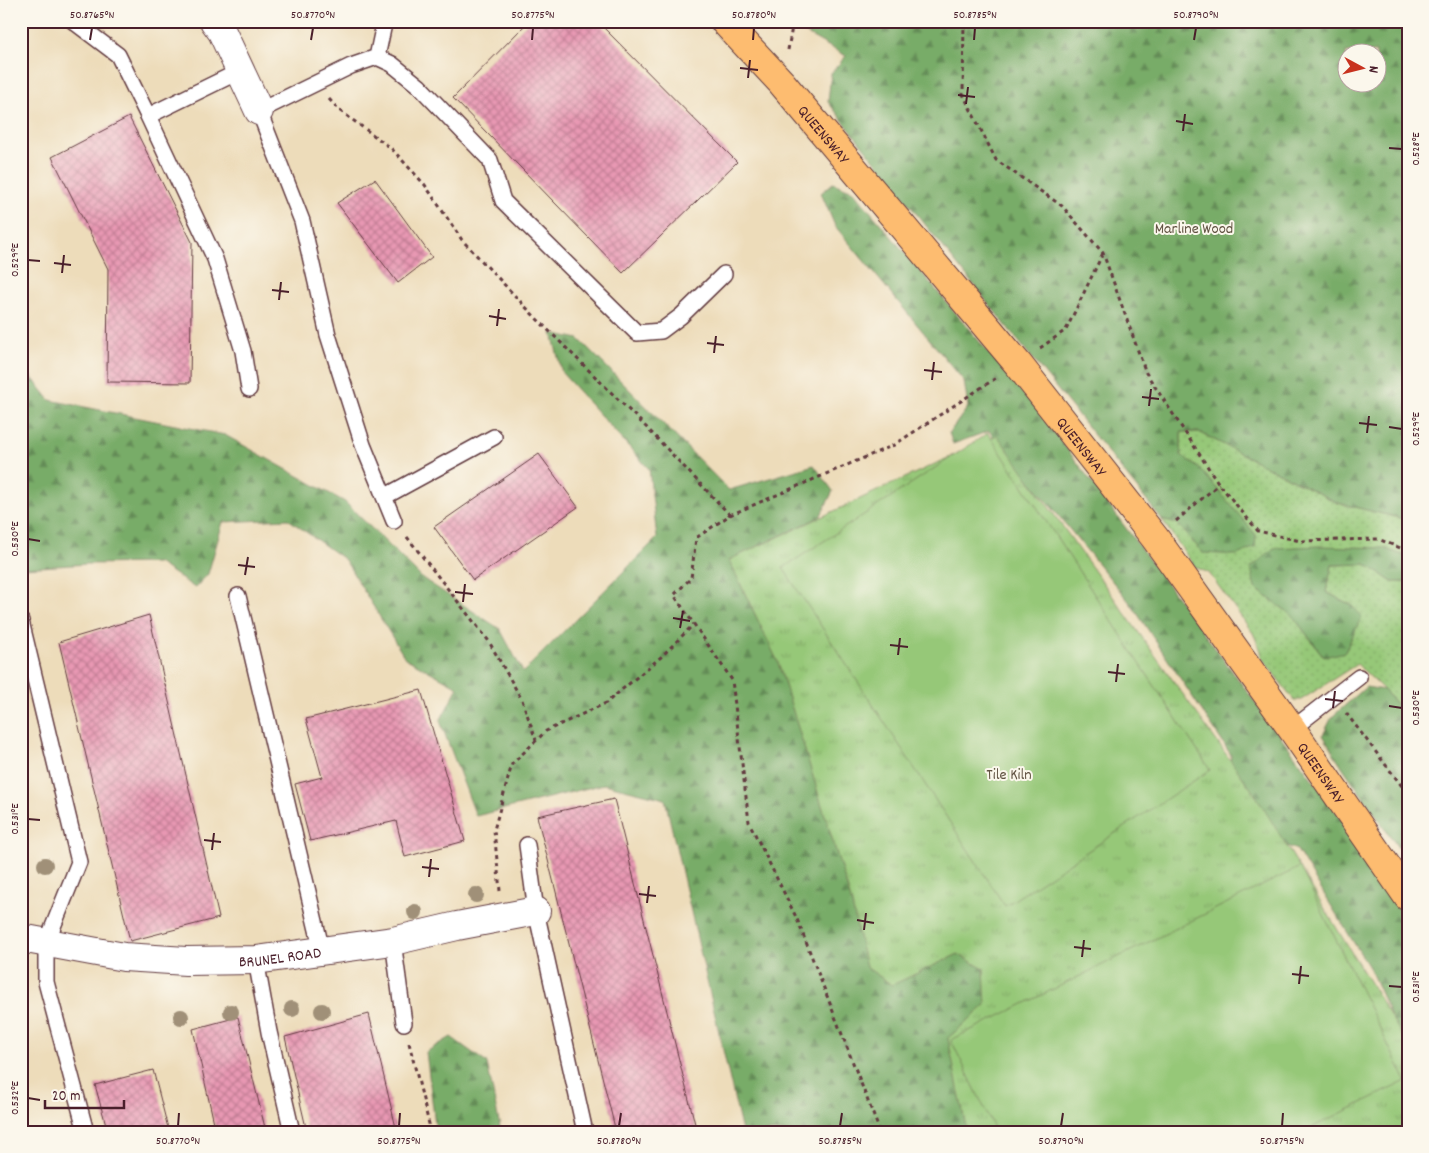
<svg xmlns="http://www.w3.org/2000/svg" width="1429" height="1153" font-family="Dekko,sans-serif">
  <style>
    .grass { fill: url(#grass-dots); stroke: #707452 }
    .forest { fill: url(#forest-firs); stroke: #61664a; fill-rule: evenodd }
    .park { fill: url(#park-tufts); stroke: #707452 }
    .pitch { fill: #96c878; stroke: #707452 }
    .building { fill: url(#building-cross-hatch) }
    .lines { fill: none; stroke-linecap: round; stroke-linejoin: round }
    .lane-casing { stroke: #623b40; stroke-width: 18 }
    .street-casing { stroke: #623b40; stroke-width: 30 }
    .primary-casing { stroke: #623b40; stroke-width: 30 }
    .path { stroke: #623b40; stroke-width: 3; stroke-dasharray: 4 4; stroke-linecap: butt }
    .lane { stroke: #fff; stroke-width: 15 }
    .street { stroke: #fff; stroke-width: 28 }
    .primary { stroke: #fdbc6f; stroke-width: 28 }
    .tree { fill: #a09078 }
    .ticks { fill: none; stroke: #4a1f2b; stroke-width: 2 }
    .labels { text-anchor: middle; stroke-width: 4; stroke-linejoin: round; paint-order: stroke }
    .street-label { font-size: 16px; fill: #4a1f2b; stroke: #fbf7ec }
    .park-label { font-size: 16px; fill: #615242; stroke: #fbf7ec }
    .neatline { fill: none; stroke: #4a1f2b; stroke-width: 2 }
    .ticks-label { font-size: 12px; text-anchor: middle; fill: #4a1f2b }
  </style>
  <defs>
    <pattern id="grass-dots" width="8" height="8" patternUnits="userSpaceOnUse" patternTransform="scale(1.25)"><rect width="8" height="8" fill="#96c878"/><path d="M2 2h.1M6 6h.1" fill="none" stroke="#83ab68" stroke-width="1.8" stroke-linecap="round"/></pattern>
    <pattern id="forest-firs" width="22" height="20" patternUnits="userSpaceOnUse" patternTransform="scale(1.25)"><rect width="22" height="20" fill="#78ac68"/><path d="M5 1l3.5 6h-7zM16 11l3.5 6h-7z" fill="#648b56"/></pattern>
    <pattern id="park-tufts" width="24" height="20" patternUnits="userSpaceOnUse" patternTransform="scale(1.25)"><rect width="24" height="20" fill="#96c878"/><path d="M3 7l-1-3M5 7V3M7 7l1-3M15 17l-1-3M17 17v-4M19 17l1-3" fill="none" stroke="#83ab68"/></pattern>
    <pattern id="building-cross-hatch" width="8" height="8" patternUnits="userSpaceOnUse" patternTransform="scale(1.25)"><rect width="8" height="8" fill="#e898b3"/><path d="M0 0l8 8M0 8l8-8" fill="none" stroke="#be7b92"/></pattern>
  </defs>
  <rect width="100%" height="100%" fill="#fbf7ec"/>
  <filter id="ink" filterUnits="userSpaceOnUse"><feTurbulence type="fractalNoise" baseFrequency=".02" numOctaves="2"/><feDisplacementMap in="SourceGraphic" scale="10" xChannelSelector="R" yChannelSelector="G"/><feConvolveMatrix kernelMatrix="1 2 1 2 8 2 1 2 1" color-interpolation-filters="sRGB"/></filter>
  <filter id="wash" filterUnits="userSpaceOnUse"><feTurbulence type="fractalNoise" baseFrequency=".0096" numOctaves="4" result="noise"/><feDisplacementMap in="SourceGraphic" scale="20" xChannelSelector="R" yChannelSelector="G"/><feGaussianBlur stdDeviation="1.12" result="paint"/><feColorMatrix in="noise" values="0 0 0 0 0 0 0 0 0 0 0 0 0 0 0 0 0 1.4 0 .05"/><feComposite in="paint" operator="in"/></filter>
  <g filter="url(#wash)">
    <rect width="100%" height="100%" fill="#eddcba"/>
    <path class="grass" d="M1181 432H1199L1338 503 1408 520V557L1383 548 1255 588 1292 615 1324 657 1351 605 1326 592 1332 565 1366 564 1392 582H1408V718L1384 690 1357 664 1301 700H1294L1261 657V651L1253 633 1209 573 1195 567 1162 520 1178 524 1203 553 1201 470 1181 455Z"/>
    <path class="forest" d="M760 21H1408V520L1338 503 1199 432H1181V455L1201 470 1256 535 1255 547 1237 555 1203 553 1178 524 1162 520C1051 381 938 242 828 102L831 73 846 56 807 34ZM1376 52V82H1346V52Z
      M833 183 853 191 1047 422 1342 819 1408 923V1055L1370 969 1297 850 1266 838 1228 790 1231 755 1131 604 989 431 953 444 949 433 968 407 964 381 835 226 821 193Z
      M552 333 579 339 729 490 814 465 833 491 820 517 729 560 778 662 851 900 866 967 892 985 958 954 984 969 986 1005 948 1038 967 1132H742L665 799 604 784 476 816 440 721 458 687 405 658 345 560 288 519 223 522 208 574 195 588 158 563 88 564 24 568 21 572V364L50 400 225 435 345 502 422 578 500 629 523 672 657 538 649 469 562 373Z
      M1321 546 1383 548 1408 557V582H1392L1366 564 1332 565 1326 592 1351 605 1362 616 1345 652 1324 657 1292 615 1255 588 1251 568 1274 548Z
      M1366 687 1384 690 1408 718V862L1339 762 1323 735 1332 717Z
      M451 1037 487 1063 501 1132H436L426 1052Z"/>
    <path class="park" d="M997 435 1256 796 1394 1022 1408 1046V1132H967L948 1038 986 1005 984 969 958 954 892 985 866 967 851 900 778 662 729 560Z"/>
    <path class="pitch" d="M988 433 1210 770 1005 906 783 568Z
      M1300 867 1406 1081 1303 1132H996L951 1040Z"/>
    <g id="blocks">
      <path class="building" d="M529 21H597L737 162 623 273 453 98Z
        M129 117 192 242 190 383 107 382 108 269 52 157Z
        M375 179 432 257 398 283 337 203Z
        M539 454 578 507 473 580 434 527Z
        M149 615 219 918 130 941 59 642Z
        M421 690 465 841 405 857 396 821 310 841 295 784 322 777 306 719Z
        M614 799 697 1132H616L537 816Z
        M369 1014 397 1132H307L285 1037Z
        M238 1017 266 1132H216L193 1029Z
        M153 1070 169 1132H108L95 1085Z"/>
    </g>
  </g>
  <g filter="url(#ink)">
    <use href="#blocks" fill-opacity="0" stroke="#623b40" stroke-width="1"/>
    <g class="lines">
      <g class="lane-casing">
        <path id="lane" d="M73 21 118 55 148 116
          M377 57 384 24 383 21
          M240 71 148 116 215 259 243 351 249 389
          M384 497 494 437
          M394 521 363 445 328 335 302 221 259 111 351 66 377 57 392 64 419 86 490 160 503 201 637 333 661 331 681 316 724 274
          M238 596 322 951
          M21 621 79 862 46 944V982L86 1132
          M1292 729 1359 677
          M527 845 536 911 585 1132
          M393 941 404 1023
          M256 960 269 1032 292 1132"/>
      </g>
      <g class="street-casing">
        <g id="street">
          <path d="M214 21 222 32 259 111"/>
          <path id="s1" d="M21 938 124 957 186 961 256 960 393 941 457 926 536 911"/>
        </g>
      </g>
      <g class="primary-casing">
        <g id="primary">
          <path id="s2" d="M724 21 781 82 1018 364 1155 538 1292 729 1408 897"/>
        </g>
      </g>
      <path class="path" d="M964 21 963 94 996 160 1062 206 1103 253 1146 373 1219 484 1258 531 1300 541 1378 539 1408 551
        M788 50 793 21
        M329 99 339 110 391 148 425 185 462 240 536 318 646 427 730 515
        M1040 348 1066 330 1103 253
        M1176 521 1219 484
        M407 537 488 640 522 700 536 740
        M1346 713 1408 794
        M500 891 494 830 512 764 546 731 606 703 661 657 694 624
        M409 1043 431 1132
        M880 1132 797 919 749 822 732 680 674 595 691 578 696 538 730 515 894 445 996 378"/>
      <use href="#lane" class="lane"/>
      <use href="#street" class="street"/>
      <use href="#primary" class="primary"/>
    </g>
    <g class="tree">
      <circle cx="45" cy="865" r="8"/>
      <circle cx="476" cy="895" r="8"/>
      <circle cx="415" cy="912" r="8"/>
      <circle cx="292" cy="1009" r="8"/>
      <circle cx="322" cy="1011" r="8"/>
      <circle cx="231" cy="1012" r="8"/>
      <circle cx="181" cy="1017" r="8"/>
    </g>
  </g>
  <path class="ticks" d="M90 40 92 28M311 40 313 28M532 40 533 28M753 40 754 28M974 40 975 28M1194 40 1196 28M740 68 758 70M748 78 750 60M958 95 975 97M966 104 968 87M1176 121 1193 124M1183 131 1185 114M1389 148 1402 149M28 260 40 261M54 263 71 265M62 273 64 255M272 290 289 292M279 300 281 282M489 316 506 319M497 326 499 309M707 343 724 345M714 353 716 336M924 370 942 372M932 380 934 362M1142 397 1159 399M1149 406 1151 389M1359 423 1377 425M1389 427 1402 429M1367 433 1369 416M28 539 40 541M238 565 255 567M245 575 248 557M455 592 473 594M463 602 465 584M673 618 690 621M680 628 683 611M890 645 908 647M898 655 900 638M1108 672 1125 674M1116 682 1118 664M1325 699 1343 701M1389 706 1402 708M1333 708 1335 691M28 819 40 820M204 840 221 842M212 850 214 833M422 867 439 869M429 877 431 859M639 894 656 896M647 903 649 886M857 920 874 923M864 930 866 913M1074 947 1091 949M1082 957 1084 940M1292 974 1309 976M1299 984 1301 966M1389 986 1402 987M28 1098 40 1100M178 1126 179 1113M399 1126 400 1113M619 1126 621 1113M840 1126 842 1113M1061 1126 1063 1113M1282 1126 1283 1113"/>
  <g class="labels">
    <g class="street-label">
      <text dy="6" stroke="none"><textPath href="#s2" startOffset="151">QUEENSWAY</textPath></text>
      <text dy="6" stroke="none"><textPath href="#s2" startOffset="556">QUEENSWAY</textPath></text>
      <text dy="6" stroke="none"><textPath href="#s2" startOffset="961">QUEENSWAY</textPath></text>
      <text dy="6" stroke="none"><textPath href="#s1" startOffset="261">BRUNEL ROAD</textPath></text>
    </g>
    <g class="park-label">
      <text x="1194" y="233">Marline Wood</text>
      <text x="1009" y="779">Tile Kiln</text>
    </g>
  </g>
  <rect width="1429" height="1153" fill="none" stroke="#fbf7ec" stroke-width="55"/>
  <g transform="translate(1362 68) rotate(97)"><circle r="24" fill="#fbf7ec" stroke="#b4a19f"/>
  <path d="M0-4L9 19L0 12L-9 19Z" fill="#c8321e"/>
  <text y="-8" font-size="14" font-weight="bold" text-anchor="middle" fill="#4a1f2b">N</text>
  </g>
  <path d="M45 1100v8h79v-8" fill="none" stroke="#4a1f2b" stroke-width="2.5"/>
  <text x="52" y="1100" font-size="15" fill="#4a1f2b" stroke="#fbf7ec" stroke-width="4" paint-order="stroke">20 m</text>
  <rect x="28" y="28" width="1374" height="1098" class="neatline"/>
  <g class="ticks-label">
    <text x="92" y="18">50.8765°N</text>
    <text x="313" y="18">50.8770°N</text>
    <text x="533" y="18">50.8775°N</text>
    <text x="754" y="18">50.8780°N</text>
    <text x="975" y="18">50.8785°N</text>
    <text x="1196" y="18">50.8790°N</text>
    <text transform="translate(1415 149) rotate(-90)" y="4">0.528°E</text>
    <text transform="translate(14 260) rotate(-90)" y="4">0.529°E</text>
    <text transform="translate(1415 429) rotate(-90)" y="4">0.529°E</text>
    <text transform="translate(14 539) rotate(-90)" y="4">0.530°E</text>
    <text transform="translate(1415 708) rotate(-90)" y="4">0.530°E</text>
    <text transform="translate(14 819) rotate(-90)" y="4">0.531°E</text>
    <text transform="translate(1415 987) rotate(-90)" y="4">0.531°E</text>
    <text transform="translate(14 1098) rotate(-90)" y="4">0.532°E</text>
    <text x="178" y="1144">50.8770°N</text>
    <text x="399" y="1144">50.8775°N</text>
    <text x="619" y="1144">50.8780°N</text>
    <text x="840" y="1144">50.8785°N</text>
    <text x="1061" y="1144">50.8790°N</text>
    <text x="1282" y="1144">50.8795°N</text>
  </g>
</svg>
